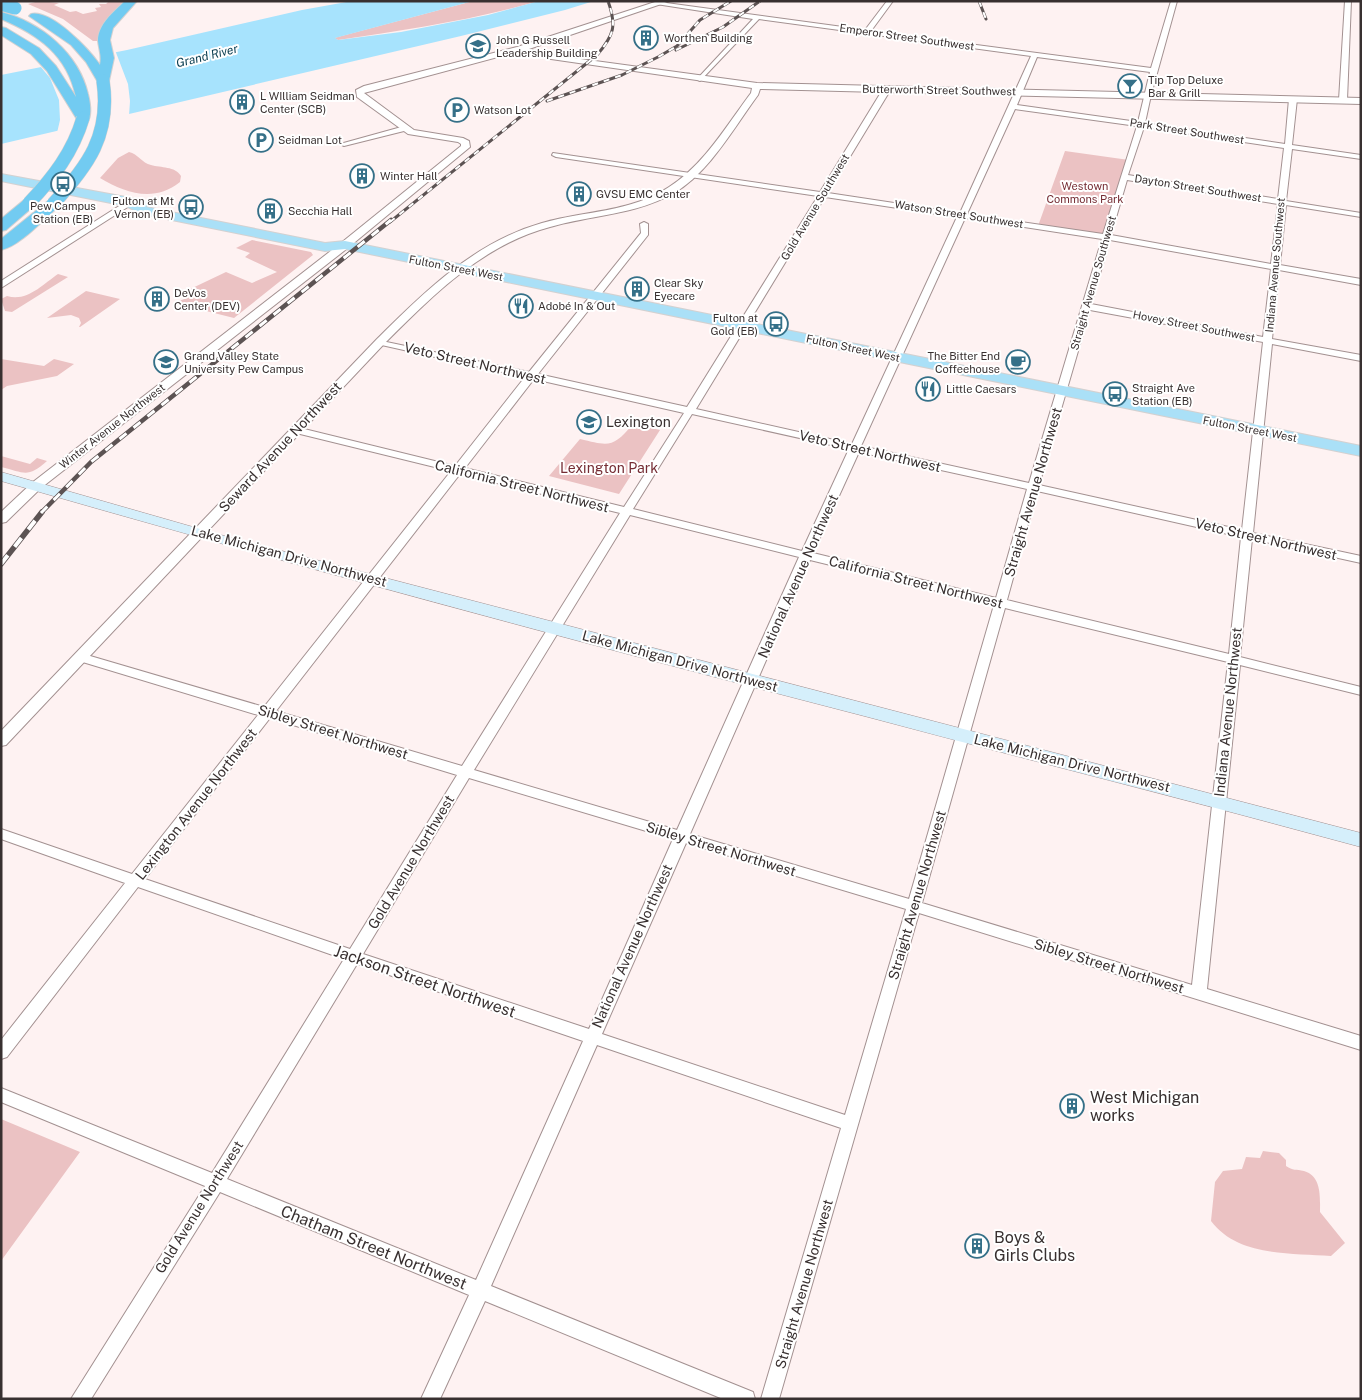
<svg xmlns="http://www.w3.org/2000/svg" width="1362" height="1400" font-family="'Public Sans',sans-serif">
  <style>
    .green { fill: #ebc2c3 }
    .water { fill: #a7e3fd }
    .pier { fill: #fef2f2 }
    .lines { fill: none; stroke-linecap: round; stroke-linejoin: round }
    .minor-casing { stroke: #a39191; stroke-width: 2 }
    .tertiary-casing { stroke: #a39191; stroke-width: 2 }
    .secondary-casing { stroke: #a39191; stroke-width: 1 }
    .primary-casing { stroke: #d3d1d1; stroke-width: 2 }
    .motorway-casing { stroke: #d3d1d1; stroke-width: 2 }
    .minor { fill: #fff; fill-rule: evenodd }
    .tertiary { fill: #fff; fill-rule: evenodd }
    .secondary { fill: #d5effb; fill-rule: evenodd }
    .primary { fill: #aae0f7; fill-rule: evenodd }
    .motorway { fill: #72cbf1; fill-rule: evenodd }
    .rail-far2-casing { stroke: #5c5353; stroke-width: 3 }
    .rail-far1-casing { stroke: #5c5353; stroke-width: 4.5 }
    .rail-casing { stroke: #5c5353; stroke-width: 5.5 }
    .rail-far2 { stroke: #fff; stroke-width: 2; stroke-dasharray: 6; stroke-linecap: butt }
    .rail-far1 { stroke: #fff; stroke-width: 3; stroke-dasharray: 9; stroke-linecap: butt }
    .rail { stroke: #fff; stroke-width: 4; stroke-dasharray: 11; stroke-linecap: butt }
    .motorway-bridge-casing { stroke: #d3d1d1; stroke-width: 14; stroke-linecap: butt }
    .motorway-bridge { stroke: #72cbf1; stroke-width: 13 }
    .labels { text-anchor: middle; stroke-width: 4; stroke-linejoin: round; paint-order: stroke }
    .far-street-label { font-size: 11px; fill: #383030; stroke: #fff }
    .far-poi-label { font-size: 11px; fill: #383030; stroke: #fff; text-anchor: start }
    .far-park-label { font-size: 11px; fill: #752d34; stroke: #fff }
    .far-water-label { font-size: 12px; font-style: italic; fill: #083c4f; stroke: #fff }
    .street-label { font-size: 14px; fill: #383030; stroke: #fff }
    .poi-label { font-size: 14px; fill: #383030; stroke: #fff; text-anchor: start }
    .park-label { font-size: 14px; fill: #752d34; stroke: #fff }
    .near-street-label { font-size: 16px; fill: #383030; stroke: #fff }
    .near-poi-label { font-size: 16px; fill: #383030; stroke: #fff; text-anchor: start }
  </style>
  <rect width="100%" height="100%" fill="#fef2f2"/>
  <path class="green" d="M39 1 59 3 54 5 70 12 76 11 83 14 97 11 95 8 101 7 99 4H106L109 1H125L100 41H93L63 19 28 4Z
    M473 1H539C473 20 406 30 338 40L334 38Z
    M1065 151 1129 160 1107 237 1038 226Z
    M129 152C138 154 142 163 151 165 161 168 175 166 181 176L180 182C154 203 125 193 100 178L118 158Z
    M252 240 311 252 313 255 234 318 174 303 192 296 184 292 226 272 252 283 277 272 245 257 250 253 236 248Z
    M58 274 68 277 12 312 5 311 1 299 7 296C27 302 42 285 58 274Z
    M86 291 120 299 80 327H79L81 323 79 318 71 315 47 318Z
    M1 359 44 366 54 359 74 364 57 376 7 386 1 390Z
    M633 424 660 430 619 494 549 476 580 439C609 446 613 448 633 424Z
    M1 456 30 464 37 458 47 461C28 478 25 473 1 467Z
    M1 1119 80 1152 1 1261Z
    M1263 1151 1279 1153 1286 1160V1166C1293 1171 1296 1169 1304 1171 1322 1176 1320 1198 1320 1212L1345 1243 1331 1256C1291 1253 1238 1257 1211 1221L1215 1182 1223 1171 1242 1169 1246 1157 1260 1158Z"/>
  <path class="water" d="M352 1H473L335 38 338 40 401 32 488 15 539 1H594L565 10 461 36 1 144V75L127 50 302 10Z"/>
  <path class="pier" d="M115 50 128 84 130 101 129 116 57 133 60 120 59 100 50 78 40 66Z"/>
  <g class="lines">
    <g class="minor-casing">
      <path id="minor" d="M887 1H893L871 31 1151 68 1171 1H1177L1151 95 1145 123 1285 144 1289 99 1293 97 1297 99 1292 145 1361 155V159L1292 149 1286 201 1361 213V217L1286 205 1280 265 1361 279V285L1279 270 1272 339 1361 355V361L1272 344 1253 533 1361 556V563L1252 539 1240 657 1361 687V695L1240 665 1207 989 1361 1036V1050L919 913 779 1399H761L841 1128 597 1045 491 1286 753 1392 755 1399H723L485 1301 440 1399H421L469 1295 220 1192 91 1399H71L205 1186 1 1102V1088L212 1173 344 959 138 887 7 1057 1 1059V1040L125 883 1 839V829L132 874 258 715 76 660 74 657 80 653 264 707 451 471 292 432V428L296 427 455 466 525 377 377 344V340L529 372 641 233 640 224 644 222 648 224V235L538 374 687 407 818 196 556 157 552 155 553 153 820 192 883 89 887 87 891 89 828 193 960 213 1031 56 759 19 700 81 698 80V78L753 19 656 4 659 2 865 30ZM1037 57 1150 72 1138 122 1017 105ZM1015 109 1137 126 1103 234 967 214ZM1144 127 1284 148 1278 199 1128 175ZM1127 180 1278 204 1271 264 1111 235ZM825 197 957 217 852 444 696 409ZM965 218 1102 239 1029 483 861 446ZM1110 240 1271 269 1263 337 1091 304ZM1090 310 1263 342 1242 530 1039 485ZM534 379 684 413 624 507 465 468ZM692 414 849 449 802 551 633 509ZM859 452 1027 489 996 598 813 553ZM460 474 620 513 462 766 276 711ZM1037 491 1241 537 1229 654 1007 600ZM630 515 799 557 677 830 474 770ZM810 560 994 605 909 899 690 834ZM1005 608 1228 662 1192 985 922 903ZM270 718 457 775 350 949 145 879ZM469 778 673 839 589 1029 363 954ZM686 843 906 909 845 1115 602 1034ZM357 964 583 1041 476 1280 227 1179Z
        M1345 1H1351L1347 100 1343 102 1339 100Z
        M405 126 409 128 408 130 344 146 340 144Z
        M127 201 134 203 1 288V281Z"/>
    </g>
    <g class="tertiary-casing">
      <path id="tertiary" d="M658 1H670L529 49 551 55 757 83 1361 98V104L760 89 758 95C735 126 709 173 674 193 636 215 591 215 550 227 482 245 432 296 384 344L6 745 1 746V731L376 340C424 292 475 242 542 223 584 211 632 212 669 187 704 165 727 125 751 93L752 88 551 59 520 51 364 93 414 130 463 138 469 141 470 147 349 247 41 488 6 522 1 523V512L33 482 341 243 461 146V144L458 142 408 134 357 97 356 90 364 86 517 47Z"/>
    </g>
    <g class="secondary-casing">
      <path id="secondary" d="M1 472 221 535 1361 833V847C1197 802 1032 761 868 717 578 642 289 564 1 481Z"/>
    </g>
    <g class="primary-casing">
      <path id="primary" d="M1 174 142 200 148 204 146 207 325 243 345 241 1361 446V456L345 249 325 251 142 214 126 206 1 181Z"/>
    </g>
    <g class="motorway-casing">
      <path id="motorway" d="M125 1H137L113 28 110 40 114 58 109 81 103 85 99 84 86 62 71 45 29 16 31 14C51 9 90 50 100 65 102 56 99 50 98 41 98 24 114 12 125 1Z
        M1 12C41 22 79 54 88 94 90 102 92 114 88 121H78L47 71 31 54 1 35V27L6 28 39 48 56 66 76 97C67 55 39 35 1 19Z
        M29 199 34 200 36 203 34 206 6 230 1 231V219L24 200Z
        M53 200 58 201 60 204 58 207C43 220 20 246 1 250V239L48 201Z"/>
    </g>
    <use href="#minor" class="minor"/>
    <use href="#tertiary" class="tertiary"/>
    <use href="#secondary" class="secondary"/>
    <use href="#primary" class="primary"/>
    <use href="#motorway" class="motorway"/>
    <g class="rail-far2-casing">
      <path id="rail-far2" d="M979 1 986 19
        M676 50 723 27 760 1
        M547 101 622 75 658 57 677 46 700 20 731 1
        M390 222 597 55C614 35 617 26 608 1"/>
    </g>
    <g class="rail-far1-casing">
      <path id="rail-far1" d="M41 513 91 462 391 220"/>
    </g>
    <g class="rail-casing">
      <path id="rail" d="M1 564 42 512"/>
    </g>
    <use href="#rail-far2" class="rail-far2"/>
    <use href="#rail-far1" class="rail-far1"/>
    <use href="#rail" class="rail"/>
    <g class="motorway-bridge-casing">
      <path id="motorway-bridge" d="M1 4 15 8
        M29 203C53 178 73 152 83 118
        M53 204C88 166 111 135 103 81"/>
    </g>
    <use href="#motorway-bridge" class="motorway-bridge"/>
  </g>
  <defs>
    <g id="building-ring" transform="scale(1.25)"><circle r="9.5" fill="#fff" stroke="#357088" stroke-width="1.5"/><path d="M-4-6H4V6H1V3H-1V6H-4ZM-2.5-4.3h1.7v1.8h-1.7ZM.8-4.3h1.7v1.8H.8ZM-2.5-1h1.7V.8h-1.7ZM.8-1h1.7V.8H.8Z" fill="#357088"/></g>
    <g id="university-ring" transform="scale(1.25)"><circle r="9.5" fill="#fff" stroke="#357088" stroke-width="1.5"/><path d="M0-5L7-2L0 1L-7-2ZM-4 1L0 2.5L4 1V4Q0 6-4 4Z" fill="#357088"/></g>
    <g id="bar-ring" transform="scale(1.25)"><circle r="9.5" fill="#fff" stroke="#357088" stroke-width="1.5"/><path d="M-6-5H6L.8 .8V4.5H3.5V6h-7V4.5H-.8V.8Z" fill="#357088"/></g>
    <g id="parking-ring" transform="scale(1.25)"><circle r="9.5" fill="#fff" stroke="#357088" stroke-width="1.5"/><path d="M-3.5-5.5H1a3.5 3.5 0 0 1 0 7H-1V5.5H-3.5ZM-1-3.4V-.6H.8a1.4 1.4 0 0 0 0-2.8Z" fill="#357088"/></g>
    <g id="bus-ring" transform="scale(1.25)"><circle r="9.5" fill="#fff" stroke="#357088" stroke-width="1.5"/><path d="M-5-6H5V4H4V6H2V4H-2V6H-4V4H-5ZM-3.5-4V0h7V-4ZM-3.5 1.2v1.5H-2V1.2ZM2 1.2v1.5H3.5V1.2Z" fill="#357088"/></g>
    <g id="restaurant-ring" transform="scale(1.25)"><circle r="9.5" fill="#fff" stroke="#357088" stroke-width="1.5"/><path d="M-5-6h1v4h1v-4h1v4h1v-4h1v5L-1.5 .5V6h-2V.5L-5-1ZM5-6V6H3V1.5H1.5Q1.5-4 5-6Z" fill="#357088"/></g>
    <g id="cafe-ring" transform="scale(1.25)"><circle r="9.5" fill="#fff" stroke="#357088" stroke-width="1.5"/><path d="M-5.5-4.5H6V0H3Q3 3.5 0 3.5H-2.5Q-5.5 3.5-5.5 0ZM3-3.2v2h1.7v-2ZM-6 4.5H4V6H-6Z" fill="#357088"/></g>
    <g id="school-ring" transform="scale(1.25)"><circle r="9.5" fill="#fff" stroke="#357088" stroke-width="1.5"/><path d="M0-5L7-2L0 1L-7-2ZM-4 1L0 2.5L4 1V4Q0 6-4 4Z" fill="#357088"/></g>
  </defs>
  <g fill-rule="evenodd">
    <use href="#building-ring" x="646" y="38"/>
    <use href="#university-ring" x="478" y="46"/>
    <use href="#bar-ring" x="1130" y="86"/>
    <use href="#building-ring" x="242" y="102"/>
    <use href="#parking-ring" x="457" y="110"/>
    <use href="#parking-ring" x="261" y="140"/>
    <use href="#building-ring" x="362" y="176"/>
    <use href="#bus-ring" x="63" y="184"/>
    <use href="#building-ring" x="579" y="194"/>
    <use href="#bus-ring" x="191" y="207"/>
    <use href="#building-ring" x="270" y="211"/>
    <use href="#building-ring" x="637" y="289"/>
    <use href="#building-ring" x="157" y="299"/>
    <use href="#restaurant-ring" x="521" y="306"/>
    <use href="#bus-ring" x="776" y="324"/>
    <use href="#university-ring" x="166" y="362"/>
    <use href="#cafe-ring" x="1018" y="362"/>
    <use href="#restaurant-ring" x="928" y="389"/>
    <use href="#bus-ring" x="1115" y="394"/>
    <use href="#school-ring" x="589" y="422"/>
    <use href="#building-ring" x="1072" y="1106"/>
    <use href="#building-ring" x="977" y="1246"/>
  </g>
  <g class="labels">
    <g class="far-street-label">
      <text transform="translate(907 37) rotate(8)" y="4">Emperor Street Southwest</text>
      <text transform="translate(939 90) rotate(1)" y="4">Butterworth Street Southwest</text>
      <text transform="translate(1187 131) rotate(9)" y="4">Park Street Southwest</text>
      <text transform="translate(1198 188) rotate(9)" y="4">Dayton Street Southwest</text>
      <text transform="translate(815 207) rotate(-59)" y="4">Gold Avenue Southwest</text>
      <text transform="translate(959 214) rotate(9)" y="4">Watson Street Southwest</text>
      <text transform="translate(1275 265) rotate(-85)" y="4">Indiana Avenue Southwest</text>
      <text transform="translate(456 268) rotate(11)" y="4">Fulton Street West</text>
      <text transform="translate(1093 283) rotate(-74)" y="4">Straight Avenue Southwest</text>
      <text transform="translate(1194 326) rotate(11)" y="4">Hovey Street Southwest</text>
      <text transform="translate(853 348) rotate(12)" y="4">Fulton Street West</text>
      <text transform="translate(112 426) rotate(-38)" y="4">Winter Avenue Northwest</text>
      <text transform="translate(1250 429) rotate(11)" y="4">Fulton Street West</text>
    </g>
    <g class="far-poi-label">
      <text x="664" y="42">Worthen Building</text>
      <text x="496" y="44">John G Russell<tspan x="496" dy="13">Leadership Building</tspan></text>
      <text x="1148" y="84">Tip Top Deluxe<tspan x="1148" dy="13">Bar &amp; Grill</tspan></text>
      <text x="260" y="100">L WIlliam Seidman<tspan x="260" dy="13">Center (SCB)</tspan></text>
      <text x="474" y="114">Watson Lot</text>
      <text x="278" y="144">Seidman Lot</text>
      <text x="380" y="180">Winter Hall</text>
      <text x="596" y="198">GVSU EMC Center</text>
      <text x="174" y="205" text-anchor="end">Fulton at Mt<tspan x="174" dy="13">Vernon (EB)</tspan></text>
      <text x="63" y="210" text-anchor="middle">Pew Campus<tspan x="63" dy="13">Station (EB)</tspan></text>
      <text x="288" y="215">Secchia Hall</text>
      <text x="654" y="287">Clear Sky<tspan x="654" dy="13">Eyecare</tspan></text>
      <text x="174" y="297">DeVos<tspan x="174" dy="13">Center (DEV)</tspan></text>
      <text x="538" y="310">Adobé In &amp; Out</text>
      <text x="758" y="322" text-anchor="end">Fulton at<tspan x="758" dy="13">Gold (EB)</tspan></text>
      <text x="184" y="360">Grand Valley State<tspan x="184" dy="13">University Pew Campus</tspan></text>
      <text x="1000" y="360" text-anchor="end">The Bitter End<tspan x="1000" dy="13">Coffeehouse</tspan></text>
      <text x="1132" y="392">Straight Ave<tspan x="1132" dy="13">Station (EB)</tspan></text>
      <text x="946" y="393">Little Caesars</text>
    </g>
    <g class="far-park-label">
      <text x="1085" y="190">Westown<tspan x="1085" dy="13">Commons Park</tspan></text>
    </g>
    <g class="far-water-label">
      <text transform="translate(207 56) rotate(-14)" y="4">Grand River</text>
    </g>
    <g class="street-label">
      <text transform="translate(475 363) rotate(13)" y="5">Veto Street Northwest</text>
      <text transform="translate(280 447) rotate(-47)" y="5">Seward Avenue Northwest</text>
      <text transform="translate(870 451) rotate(13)" y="5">Veto Street Northwest</text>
      <text transform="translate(522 486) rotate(14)" y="5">California Street Northwest</text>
      <text transform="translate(1033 492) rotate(-74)" y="5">Straight Avenue Northwest</text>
      <text transform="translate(1266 539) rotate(13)" y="5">Veto Street Northwest</text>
      <text transform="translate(289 556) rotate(15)" y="5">Lake Michigan Drive Northwest</text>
      <text transform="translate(798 576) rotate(-66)" y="5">National Avenue Northwest</text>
      <text transform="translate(916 582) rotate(14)" y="5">California Street Northwest</text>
      <text transform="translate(680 661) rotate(15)" y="5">Lake Michigan Drive Northwest</text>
      <text transform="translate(1228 712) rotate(-84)" y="5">Indiana Avenue Northwest</text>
      <text transform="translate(333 732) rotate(17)" y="5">Sibley Street Northwest</text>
      <text transform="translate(1072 763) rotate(14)" y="5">Lake Michigan Drive Northwest</text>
      <text transform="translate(196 804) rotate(-52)" y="5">Lexington Avenue Northwest</text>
      <text transform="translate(721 849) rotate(17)" y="5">Sibley Street Northwest</text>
      <text transform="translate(411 862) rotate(-59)" y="5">Gold Avenue Northwest</text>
      <text transform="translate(917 895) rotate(-74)" y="5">Straight Avenue Northwest</text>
      <text transform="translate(632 946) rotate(-66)" y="5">National Avenue Northwest</text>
      <text transform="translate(1109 966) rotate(17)" y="5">Sibley Street Northwest</text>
      <text transform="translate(199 1207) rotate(-58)" y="5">Gold Avenue Northwest</text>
      <text transform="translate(804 1284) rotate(-74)" y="5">Straight Avenue Northwest</text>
    </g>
    <g class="poi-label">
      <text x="606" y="427">Lexington</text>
    </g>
    <g class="park-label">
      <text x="609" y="473">Lexington Park</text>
    </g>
    <g class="near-street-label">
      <text transform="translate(425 981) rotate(19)" y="6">Jackson Street Northwest</text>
      <text transform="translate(374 1247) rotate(22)" y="6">Chatham Street Northwest</text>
    </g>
    <g class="near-poi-label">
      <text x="1090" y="1103">West Michigan<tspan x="1090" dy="18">works</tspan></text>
      <text x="994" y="1243">Boys &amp;<tspan x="994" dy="18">Girls Clubs</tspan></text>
    </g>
  </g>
  <rect width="1362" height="1400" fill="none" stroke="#383030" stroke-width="5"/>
</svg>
